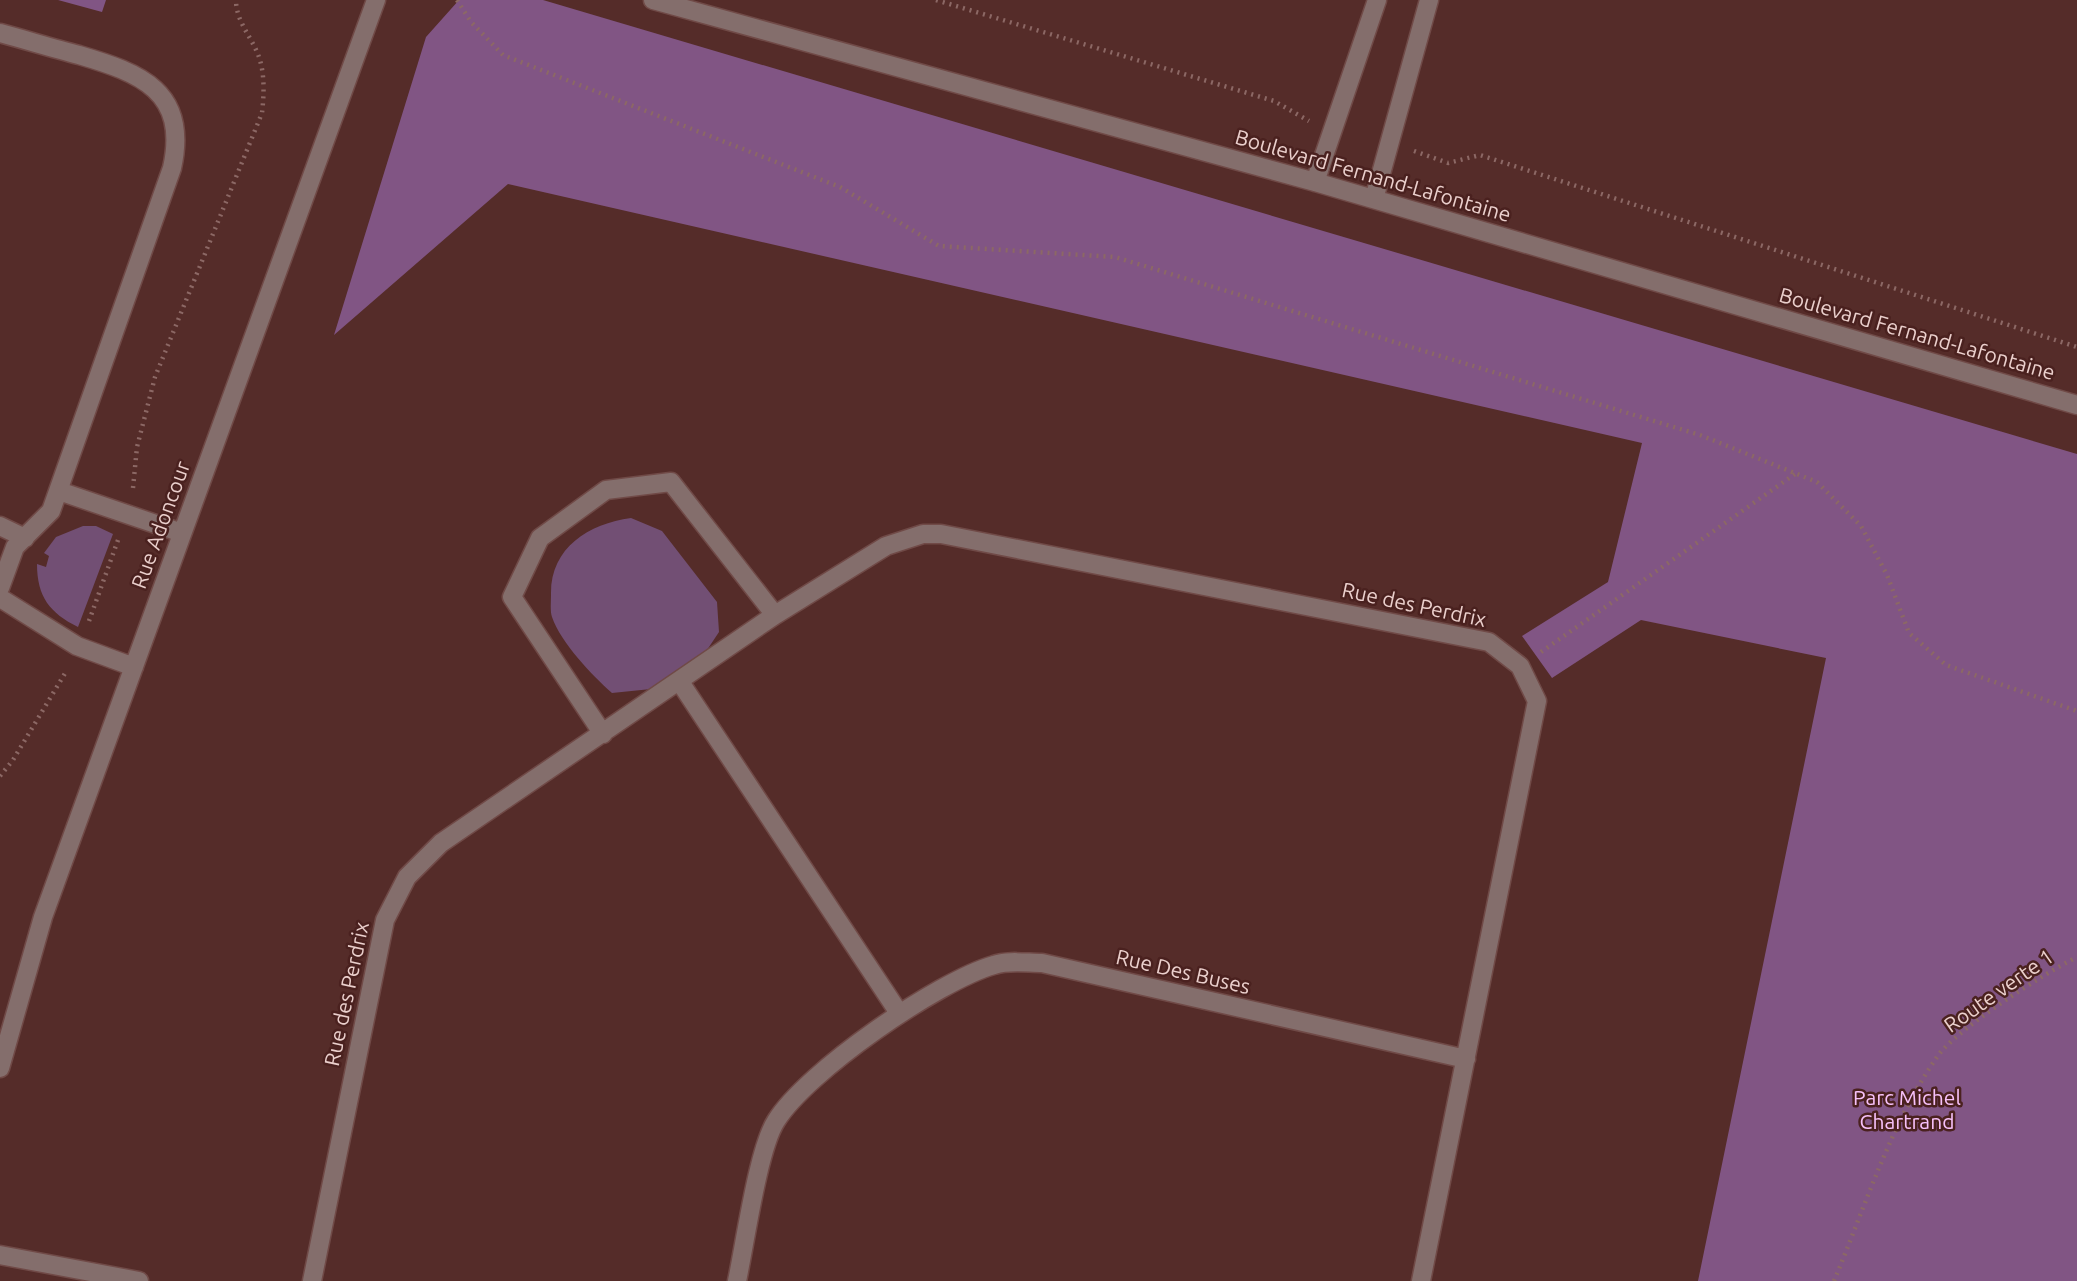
<svg xmlns="http://www.w3.org/2000/svg" width="2077" height="1281" font-family="Ubuntu,sans-serif">
  <style>
    .green { fill: #724f74 }
    .forest { fill: #815584 }
    .lines { fill: none; stroke-linecap: round; stroke-linejoin: round }
    .minor-casing { stroke: #704a47; stroke-width: 21 }
    .path { stroke: #8c6865; stroke-width: 4.5; stroke-dasharray: 2 5; stroke-linecap: butt }
    .minor { stroke: #846e6c; stroke-width: 18 }
    .labels { text-anchor: middle; stroke-width: 5; stroke-linejoin: round; paint-order: stroke }
    .street-label { font-size: 21px; fill: #ebd0cd; stroke: #4a211f }
    .park-label { font-size: 21px; fill: #f7c1fa; stroke: #4a211f }
  </style>
  <rect width="100%" height="100%" fill="#552c29"/>
  <path class="green" d="M631 518 662 531 717 602 719 632 705 653 651 689 612 693C592 675 561 643 552 617 550 611 551 602 551 595 550 548 588 524 631 518Z
    M83 526H96L113 534 78 627C50 613 37 597 37 564L46 567 49 556 44 553 56 537Z"/>
  <path class="forest" d="M58 0H106L102 12Z
    M459 0H543L2077 454V1281H1698L1826 658 1641 620 1552 678 1522 636 1608 582 1642 443 508 184 334 335 426 37Z"/>
  <g class="lines">
    <g class="minor-casing">
      <path id="minor" d="M653 0 1315 182 2077 405
        M0 33C26 40 52 48 79 55 140 73 189 91 172 168L51 511 15 547 0 588
        M1315 182 1377 0
        M1374 199 1429 0
        M59 491 182 533
        M0 526 25 538
        M0 598 77 646 134 667
        M680 682 899 1013
        M603 734 512 597 540 538 606 490 671 482 775 615
        M0 1068 43 917 376 0
        M0 1255 139 1281
        M312 1281 385 920 407 877 441 843 775 615 886 546 923 534H941L1489 642 1520 666 1537 701 1421 1281
        M737 1281C745 1244 758 1149 776 1121 806 1072 938 981 994 965 1008 960 1027 963 1042 963L1466 1059"/>
    </g>
    <path class="path" d="M457 0 471 22 503 55 840 187 939 246 1115 257 1700 435 1817 482 1861 526 1887 575 1909 633 1946 665 2077 711
      M936 0 1274 101 1309 121
      M1414 151 1448 163 1480 155 2077 347
      M133 488 137 447 155 377 262 113C264 95 265 75 259 57 252 37 236 22 236 0
      M89 621 118 540
      M1541 652 1795 474
      M0 776 13 760 67 670
      M1834 1281C1865 1207 1891 1123 1937 1057 1956 1029 2045 973 2077 957"/>
    <use href="#minor" class="minor"/>
  </g>
  <g class="labels">
    <g class="street-label">
      <text transform="translate(1373 176) rotate(16)" y="7">Boulevard Fernand-Lafontaine</text>
      <text transform="translate(1917 334) rotate(16)" y="7">Boulevard Fernand-Lafontaine</text>
      <text transform="translate(161 525) rotate(-70)" y="7">Rue Adoncour</text>
      <text transform="translate(1414 605) rotate(12)" y="7">Rue des Perdrix</text>
      <text transform="translate(1183 972) rotate(13)" y="7">Rue Des Buses</text>
      <text transform="translate(1999 991) rotate(-35)" y="7">Route verte 1</text>
      <text transform="translate(347 994) rotate(-78)" y="7">Rue des Perdrix</text>
    </g>
    <g class="park-label">
      <text x="1907" y="1105">Parc Michel<tspan x="1907" dy="24">Chartrand</tspan></text>
    </g>
  </g>
</svg>
